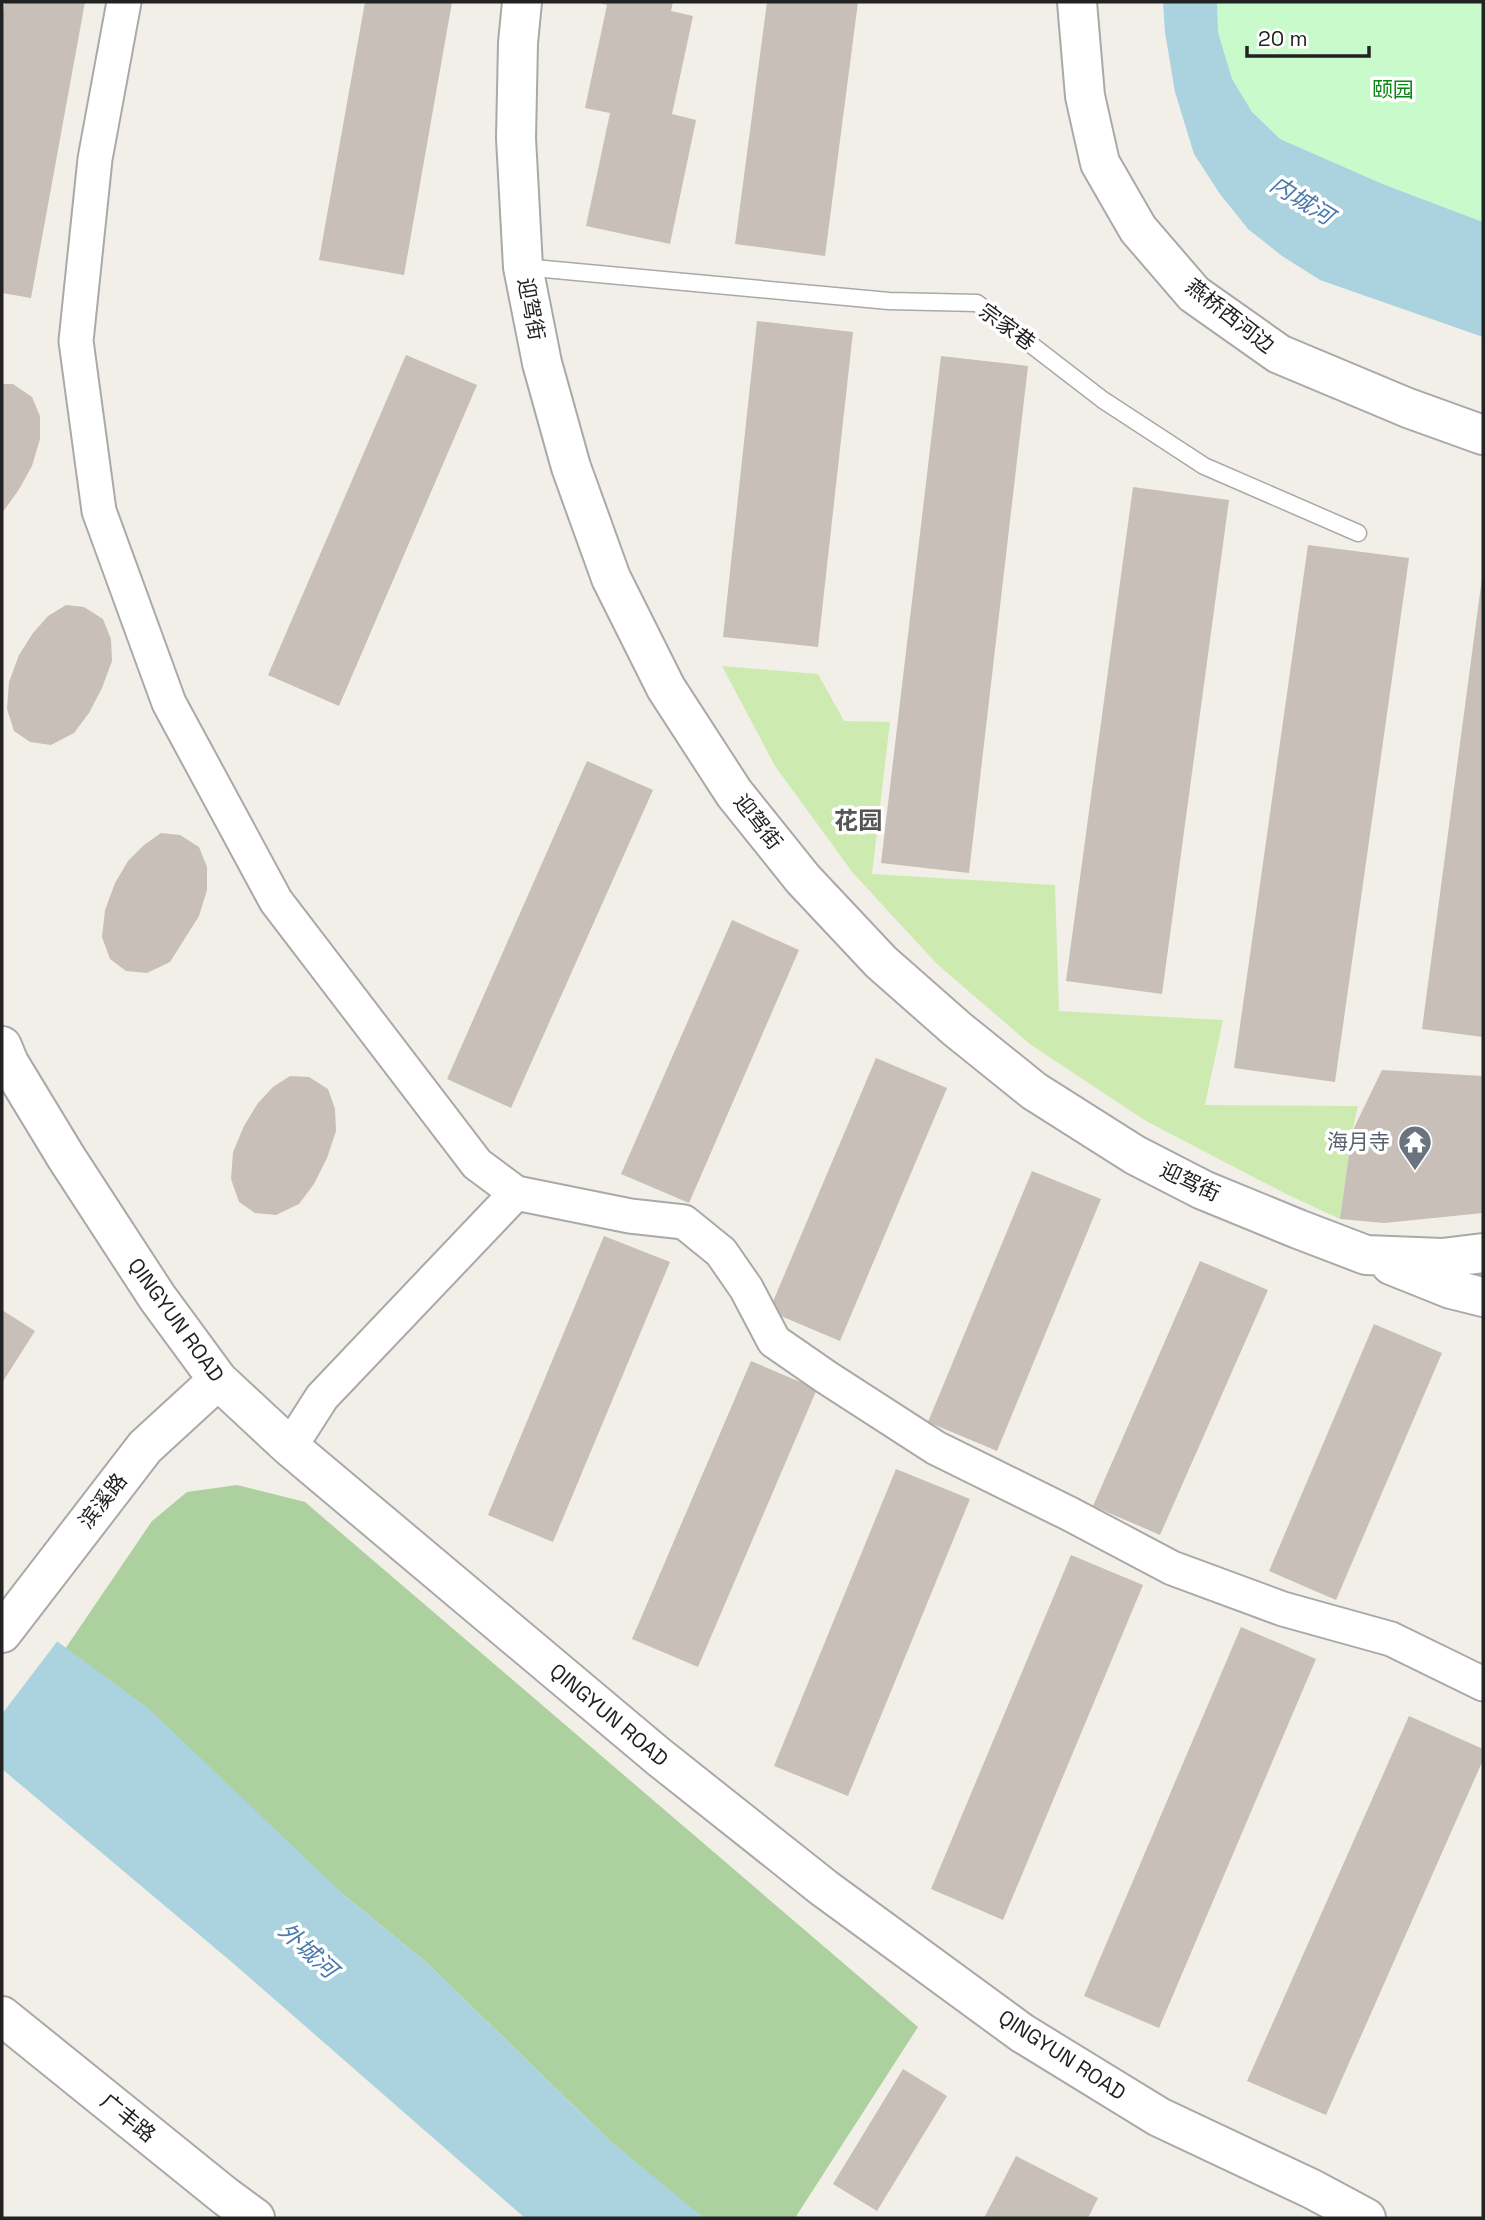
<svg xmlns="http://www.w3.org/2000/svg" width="1485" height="2220" font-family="'Space Grotesk','Noto Sans SC',sans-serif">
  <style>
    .grass { fill: #cdebb0 }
    .forest { fill: #add19e }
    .park { fill: #c8facc }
    .water { fill: #aad3df }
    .pier { fill: #f2efe9 }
    .building { fill: #c7bfb8 }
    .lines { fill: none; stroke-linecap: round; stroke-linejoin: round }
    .service-casing { stroke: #a9a9a9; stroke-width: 19 }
    .minor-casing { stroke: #a9a9a9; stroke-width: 37 }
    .tertiary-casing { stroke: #a9a9a9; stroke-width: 42 }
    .service { stroke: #fff; stroke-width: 16 }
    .minor { stroke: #fff; stroke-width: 33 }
    .tertiary { stroke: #fff; stroke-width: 38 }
    .labels { text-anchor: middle; stroke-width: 7; stroke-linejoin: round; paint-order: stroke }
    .park-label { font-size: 21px; fill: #0c8416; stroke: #fff }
    .street-label { font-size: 21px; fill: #222; stroke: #fff }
    .worship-label { font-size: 21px; fill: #5b616d; stroke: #fff; text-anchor: end }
    .water-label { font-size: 23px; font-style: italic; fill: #4a7aab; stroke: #fff }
    .quarter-label { font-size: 24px; font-weight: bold; fill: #555; stroke: #fff }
  </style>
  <rect width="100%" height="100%" fill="#f2efe9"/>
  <path class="grass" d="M722 666 818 674 844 721 890 722 872 874 1055 885 1059 1011 1223 1020 1205 1105 1358 1106 1352 1132 1340 1219 1288 1195 1146 1121 1031 1045 937 964 853 873 775 766Z"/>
  <path class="forest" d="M237 1485 305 1502 918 2027 795 2218H704L689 2207 610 2141 427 1963 344 1895 65 1649 152 1521 187 1492Z"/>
  <path class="park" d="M1217 2H1483V222L1385 185 1280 139 1252 112 1232 79 1218 32Z"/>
  <path class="water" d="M1163 2H1217L1218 32 1232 79 1252 112 1280 139 1385 185 1483 222V337L1320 280 1282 256 1248 229 1220 194 1194 154 1175 92 1165 32Z
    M2 1601 148 1708 344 1895 427 1963 610 2141 704 2218H525L234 1964 2 1769Z"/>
  <path class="pier" d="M2 1598 59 1639 2 1714Z"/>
  <path class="building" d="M5 2H85L31 298 2 293V17Z
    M365 2H452L404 275 319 260Z
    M597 2H673L671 11 693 16 672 114 696 120 670 244 586 226 610 113 585 108 607 5Z
    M767 2H858L825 256 735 244Z
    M757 321 853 332 818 647 723 637Z
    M406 355 477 385 339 706 268 675Z
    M941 356 1028 366 969 873 881 863Z
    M2 384H13L32 397 40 416V439L32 466 18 491 2 513Z
    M1133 487 1229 500 1162 994 1066 981Z
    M1308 545 1409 558 1335 1082 1234 1068Z
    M1482 578H1483V1037L1422 1029Z
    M66 605 84 607 103 619 111 639 112 661 102 688 89 713 74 733 51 745 30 742 14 731 7 709 9 682 19 655 33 633 48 616Z
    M587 761 653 790 511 1108 447 1079Z
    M161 833 180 835 199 847 207 867V890L199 916 170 962 147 973 126 971 110 959 102 937 105 910 115 883 128 861 144 845Z
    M732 920 799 950 689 1203 621 1174Z
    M876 1058 947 1088 840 1341 769 1311Z
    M1382 1070 1483 1076V1213L1384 1223 1340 1219 1352 1132Z
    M290 1076 309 1077 328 1089 335 1109 336 1131 327 1158 314 1184 299 1204 276 1215 255 1213 239 1202 231 1179 233 1152 244 1126 258 1103 273 1087Z
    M1032 1171 1101 1199 997 1451 928 1422Z
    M604 1236 670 1262 553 1542 488 1515Z
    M1200 1261 1268 1290 1160 1535 1093 1506Z
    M2 1310 35 1331 2 1383Z
    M1374 1324 1442 1353 1336 1600 1269 1571Z
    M751 1361 817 1389 698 1667 632 1639Z
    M896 1469 970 1499 848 1796 774 1766Z
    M1071 1555 1143 1585 1003 1920 931 1889Z
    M1241 1627 1316 1659 1159 2028 1084 1996Z
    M1409 1716 1483 1749V1760L1326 2115 1247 2081Z
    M903 2069 947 2096 877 2211 833 2184Z
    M1016 2156 1098 2198 1088 2218H984Z"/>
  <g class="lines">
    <g class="service-casing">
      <path id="service" d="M523 267 889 301 977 303 1103 400 1204 466 1358 533"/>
    </g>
    <g class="minor-casing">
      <path id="minor" d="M124 2 95 159 76 341 99 511 169 703 276 901 477 1164 516 1193 630 1216 684 1222 721 1252 746 1288 774 1341 826 1377 936 1448 1068 1513 1172 1568 1283 1609 1391 1639 1483 1684
        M290 1447 322 1397 516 1193"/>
    </g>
    <g class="tertiary-casing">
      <path id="tertiary" d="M522 2 518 43 516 138 523 267 542 363 571 467 611 578 666 688 734 793 803 879 881 962 957 1029 1034 1091 1135 1155 1203 1190 1298 1229 1366 1255 1442 1258 1483 1253
        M1077 2 1085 96 1100 163 1138 229 1194 294 1279 354 1408 408 1483 435
        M2 1046 9 1063 66 1157 157 1297 218 1380 290 1447 659 1757 824 1888 1022 2033 1159 2117 1312 2189 1366 2218
        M1391 1265 1451 1289 1483 1297
        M2 1633 145 1447 218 1380
        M2 2016 225 2196 255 2218"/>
    </g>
    <use href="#service" class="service"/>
    <use href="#minor" class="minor"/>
    <use href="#tertiary" class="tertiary"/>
  </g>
  <defs>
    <g id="temple-pin" transform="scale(1.75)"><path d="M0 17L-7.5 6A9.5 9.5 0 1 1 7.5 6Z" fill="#6b7280" stroke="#fff"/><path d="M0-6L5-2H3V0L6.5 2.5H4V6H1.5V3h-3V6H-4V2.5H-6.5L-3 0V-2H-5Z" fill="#fff"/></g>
  </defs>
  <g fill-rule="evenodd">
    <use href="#temple-pin" x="1415" y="1142"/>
  </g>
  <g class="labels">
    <g class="park-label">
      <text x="1393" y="97">颐园</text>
    </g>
    <g class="street-label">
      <text transform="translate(531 309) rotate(79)" y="7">迎驾街</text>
      <text transform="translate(1230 316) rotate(38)" y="7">燕桥西河边</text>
      <text transform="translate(1007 327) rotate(36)" y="7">宗家巷</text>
      <text transform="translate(758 822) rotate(52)" y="7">迎驾街</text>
      <text transform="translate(1190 1182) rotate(25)" y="7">迎驾街</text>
      <text transform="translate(176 1320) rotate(54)" y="7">QINGYUN ROAD</text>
      <text transform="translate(103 1501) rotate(-52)" y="7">滨溪路</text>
      <text transform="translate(609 1715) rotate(40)" y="7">QINGYUN ROAD</text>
      <text transform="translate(1062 2055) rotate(33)" y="7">QINGYUN ROAD</text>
      <text transform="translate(128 2118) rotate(39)" y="7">广丰路</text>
    </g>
    <g class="worship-label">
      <text x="1390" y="1149">海月寺</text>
    </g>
    <g class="water-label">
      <text transform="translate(1302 200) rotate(32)" y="8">内城河</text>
      <text transform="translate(308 1950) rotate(42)" y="8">外城河</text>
    </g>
    <g class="quarter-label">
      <text x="858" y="829">花园</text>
    </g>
  </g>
  <rect width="1485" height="2220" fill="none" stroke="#222222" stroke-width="7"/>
  <path d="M1247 46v10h122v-10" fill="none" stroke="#222222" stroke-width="3.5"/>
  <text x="1258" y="46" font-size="21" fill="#222222" stroke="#ffffff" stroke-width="5" paint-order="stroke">20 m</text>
</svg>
